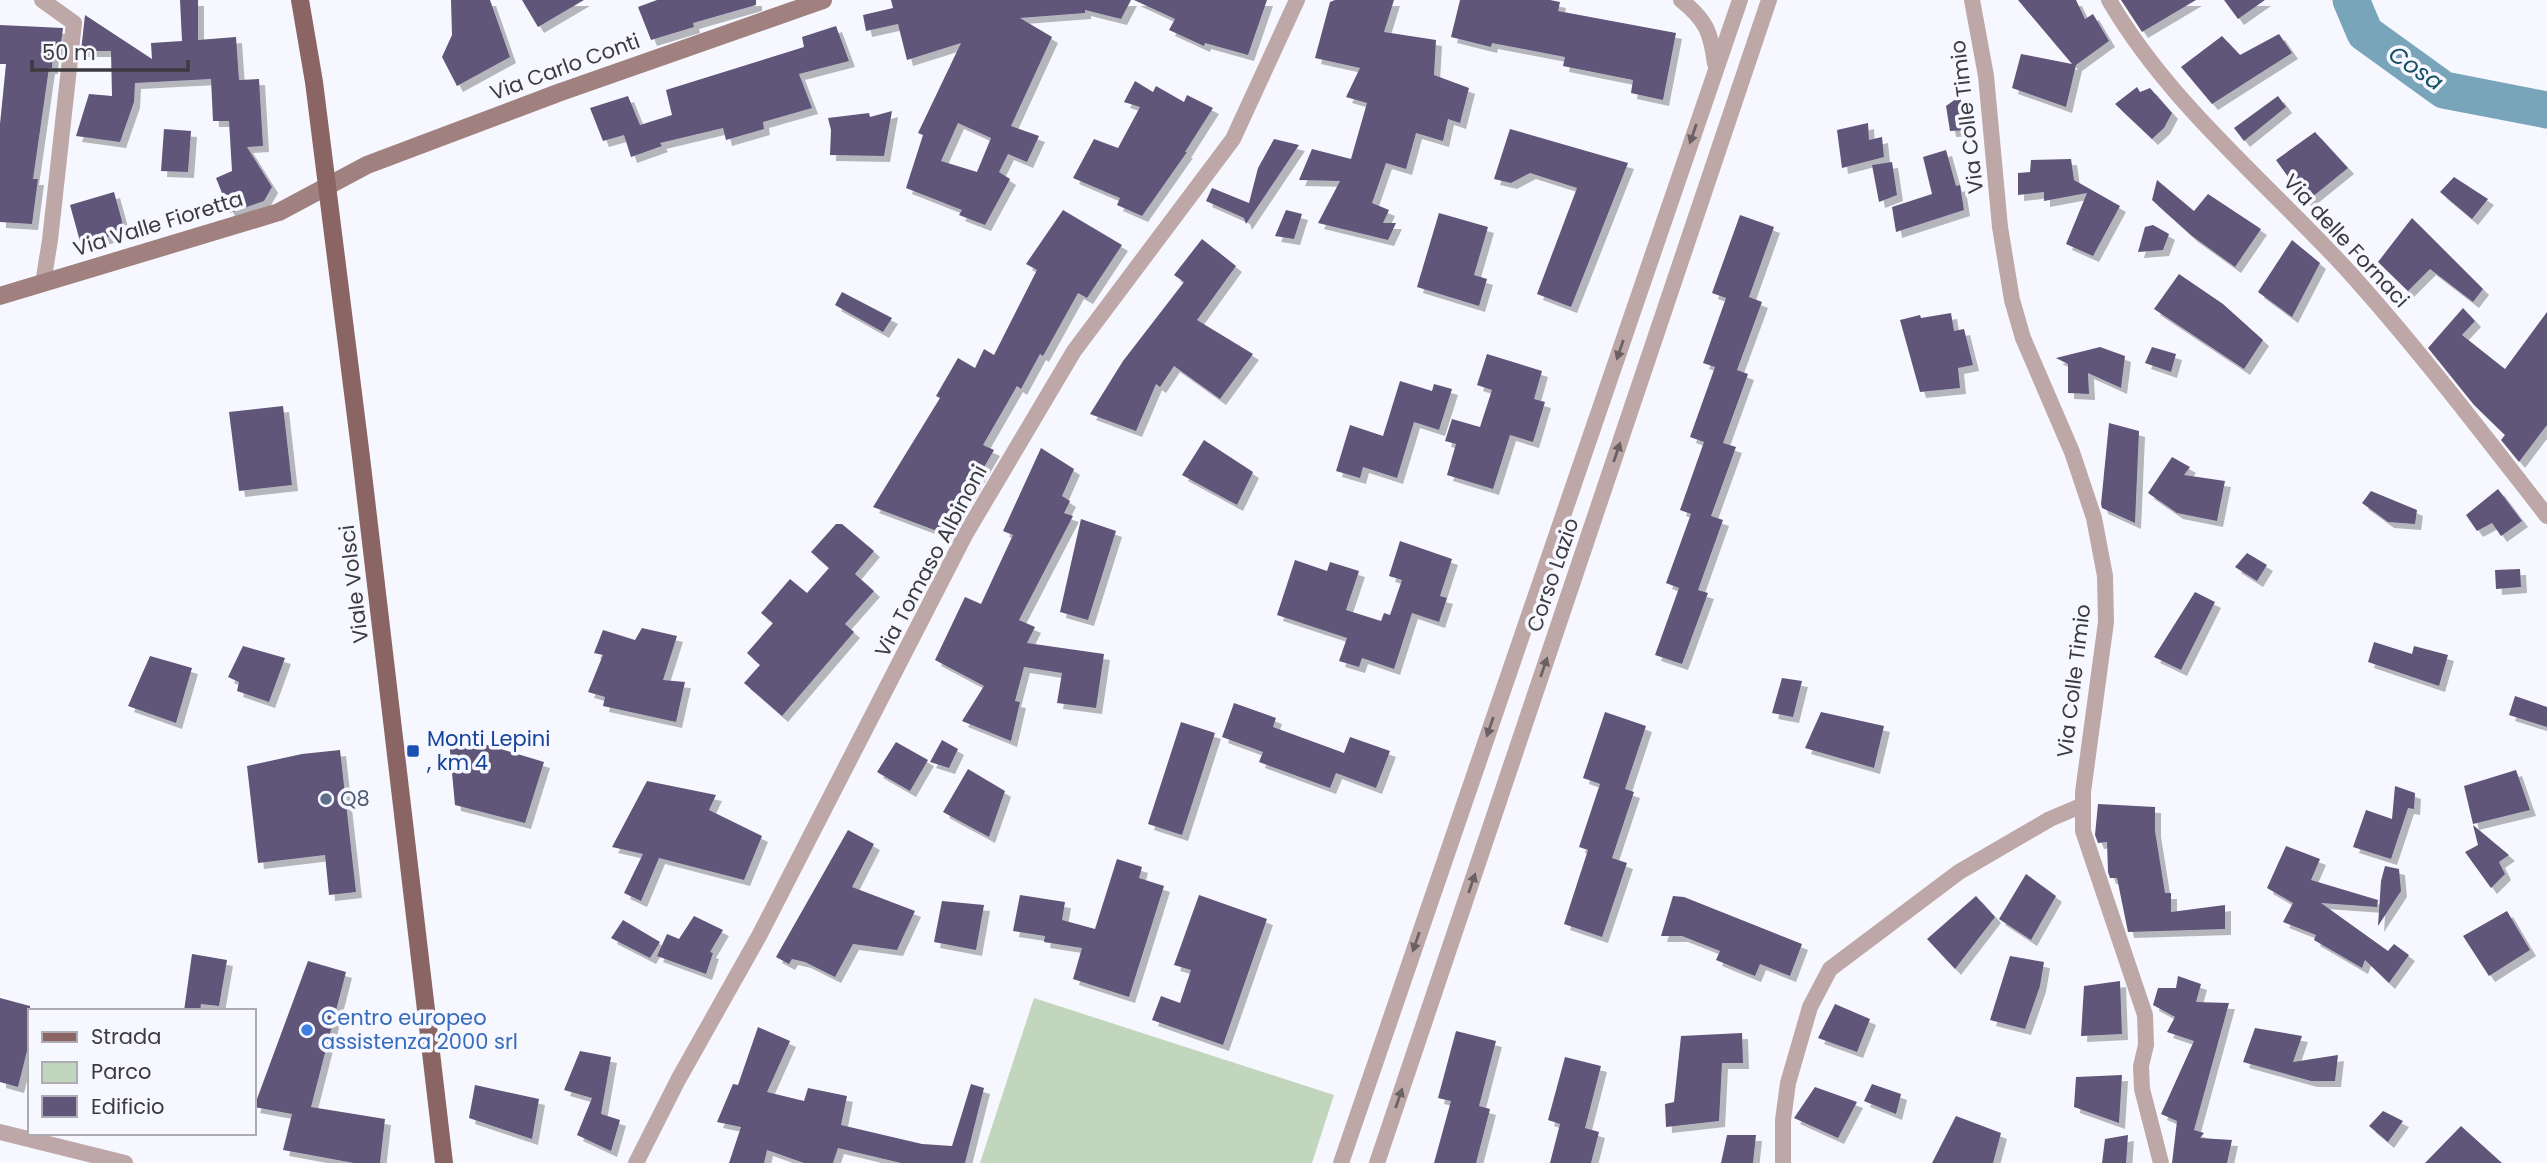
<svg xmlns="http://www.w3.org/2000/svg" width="2547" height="1163" font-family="Poppins,sans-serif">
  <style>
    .green { fill: #c1d6bc }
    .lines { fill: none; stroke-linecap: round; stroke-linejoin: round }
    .river { stroke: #78a5b9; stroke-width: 37 }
    .building { fill: #5f5679; fill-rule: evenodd; filter: url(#shadow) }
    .street { stroke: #bea8a7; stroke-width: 16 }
    .secondary { stroke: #a0817f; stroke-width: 18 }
    .primary { stroke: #8a6564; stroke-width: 18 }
    .oneway { fill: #696163 }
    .transit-dot { fill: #1a4fb4; stroke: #f7f8ff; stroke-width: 2.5 }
    .service-dot { fill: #5c6f8a; stroke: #f7f8ff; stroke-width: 2.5 }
    .shop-dot { fill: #3f7fe0; stroke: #f7f8ff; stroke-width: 2.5 }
    .labels { text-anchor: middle; stroke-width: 7; stroke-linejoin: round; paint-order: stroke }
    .street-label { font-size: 21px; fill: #3b3b3f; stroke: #f7f8ff }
    .transit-label { font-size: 21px; fill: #164399; stroke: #f7f8ff; text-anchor: start }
    .service-label { font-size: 21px; fill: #4e5e75; stroke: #f7f8ff; text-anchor: start }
    .shop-label { font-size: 21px; fill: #366cbe; stroke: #f7f8ff; text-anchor: start }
    .water-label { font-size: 23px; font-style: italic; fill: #135066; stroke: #f7f8ff }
  </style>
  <defs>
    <filter id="shadow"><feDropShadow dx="6" dy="6" stdDeviation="0" flood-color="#0004"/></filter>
  </defs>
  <rect width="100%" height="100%" fill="#f7f8ff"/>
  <path class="green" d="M1034 998 1334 1095 1312 1163H980Z"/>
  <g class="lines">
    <path class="river" d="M2351 0 2365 33 2444 90 2547 110"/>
  </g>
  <path class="building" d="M180 0H198V40L236 37 239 80 259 79 263 146 247 147 272 187 264 201 230 213 216 178 232 171 229 121H213L211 79 135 83 134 102 120 142 76 136 89 94 112 96 111 51H81L85 15 152 59 151 43 182 41Z
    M451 0H490L510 57 457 86 442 57 452 35Z
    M522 0H584L538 27Z
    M657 0H756V5L693 23 694 27 651 40 638 7Z
    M891 0H1131L1121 19 1085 10V13L1020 18 1052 37 1011 126 1039 136 1027 162 1008 154 999 172 1010 179 985 225 959 215 962 210 906 188 923 135 918 133 961 43 907 60 898 24 866 31 863 15 893 8ZM958 123 991 138 977 172 941 161Z
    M1134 0H1267L1248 55 1205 43 1204 46 1169 30 1175 19Z
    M1335 0H1394L1384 32 1436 40 1434 75 1469 88 1460 123 1448 119 1443 141 1416 133 1406 169 1386 163 1372 203 1389 210 1383 223H1396L1388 240 1318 223 1340 181 1299 180 1312 149 1351 159 1367 103 1346 97 1360 68 1315 58 1330 2Z
    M1460 0H1550L1560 2 1558 11 1676 33 1663 100 1631 93 1633 80 1563 66 1565 57 1492 43 1491 47 1451 37Z
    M2018 0H2076L2085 19 2093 14 2109 41 2076 65 2066 107 2012 88 2021 54 2072 64Z
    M2121 0H2196L2142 32Z
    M2224 0H2265L2238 19Z
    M0 25 63 28 60 51H53L52 68H49L33 179H38L32 224 0 222V124L6 64H0Z
    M836 26 849 61 799 74 812 108 763 122 764 129 726 140 723 128 660 143 662 146 631 157 624 135 603 141 590 108 628 96 640 125 672 115 666 90 804 47 802 37Z
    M2279 34 2292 53 2212 104 2181 67 2222 36 2240 55Z
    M1135 81 1153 92 1156 86 1184 102 1187 95 1213 108 1185 152H1187L1142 216 1117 205 1120 198 1073 178 1094 139 1118 148 1140 107 1124 102Z
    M2137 87 2140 92 2150 88 2172 113 2164 128 2152 139 2115 104Z
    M1960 96 1967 130 1950 131 1946 106Z
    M2278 96 2286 107 2244 141 2234 128Z
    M892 111 884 156 830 155 831 130 828 118 869 113 870 117Z
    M1868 123 1869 140 1882 137 1884 157 1842 168 1837 130Z
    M164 129 191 131 188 172 161 171Z
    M1510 129 1628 163 1571 307 1537 294 1577 188 1530 173 1511 183 1494 179Z
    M2315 132 2348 168 2306 202 2276 160Z
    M1274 139 1299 145 1246 224 1244 218 1206 201 1212 188 1249 203 1258 168Z
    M1946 150 1956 186 1960 185 1964 210 1896 232 1892 207 1932 194 1923 157Z
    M2071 159 2074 180 2120 206 2093 256 2066 244 2087 193 2044 201V192L2018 195V173L2030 172 2031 160Z
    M1892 162 1897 195 1879 202 1872 165Z
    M2454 177 2488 199 2472 219 2440 192Z
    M2157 180 2194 211 2208 194 2261 229 2235 267 2192 236 2152 200Z
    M114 192 125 232 81 245 70 205Z
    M1063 210 1122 245 1087 298 1078 293 1043 356 1040 354 1021 389 1017 386 983 445 994 450 945 534 873 507 940 398 936 396 958 358 975 368 984 349 994 355 1037 270 1026 264Z
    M1286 210 1302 214 1294 239 1275 236Z
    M1439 213 1488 227 1474 275 1487 279 1479 306 1417 287Z
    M1740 215 1774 227 1749 297 1762 302 1737 370 1748 374 1723 443 1736 447 1711 516 1723 520 1698 590 1708 593 1682 664 1655 655 1679 588 1666 583 1691 514 1680 510 1704 442 1690 437 1715 367 1703 363 1726 298 1712 293Z
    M2412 218 2483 289 2473 302 2430 269 2408 291 2378 262Z
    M2153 225 2169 234 2163 250 2138 252 2145 227Z
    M1202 239 1236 266 1197 320 1253 354 1220 399 1174 366 1160 387 1156 384 1136 431 1090 414 1123 361 1184 282 1174 275Z
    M2292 240 2320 263 2292 317 2258 292Z
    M2179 274 2223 304 2263 340 2244 369 2154 309Z
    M842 292 892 318 883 332 835 305Z
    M2463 308 2475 321 2462 335 2505 369 2547 312V425L2519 462 2501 440 2505 435 2474 405 2428 348Z
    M1951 313 1954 331 1964 329 1973 365 1958 368 1960 388 1920 392 1900 320 1920 315 1921 318Z
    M2100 347 2125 356 2121 388 2088 373 2089 394 2068 393V364L2056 358Z
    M2152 347 2176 354 2171 372 2145 363Z
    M1487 354 1542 371 1534 399 1545 402 1533 442 1510 435 1493 489 1447 475 1456 444 1445 441 1452 419 1480 427 1492 390 1477 385Z
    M1400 381 1432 391 1434 384 1452 389 1439 430 1414 422 1397 478 1363 467 1360 478 1336 471 1350 425 1383 436Z
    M283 406 292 485 239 491 229 412Z
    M2109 423 2139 431 2135 523 2102 508 2101 504Z
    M1204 440 1253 472 1237 505 1182 475Z
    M1041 448 1074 469 1062 496 1070 501 1064 513 1073 516 1019 620 1035 627 1027 643 1104 654 1096 708 1057 703 1062 673 1024 667 1015 701 1020 702 1011 741 962 721 984 686 935 660 965 597 981 604 1013 535 1003 531Z
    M2172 457 2190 467 2184 475 2225 481 2217 521 2177 513 2148 493Z
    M2498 489 2522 521 2501 536 2492 523 2477 531 2466 515Z
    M2371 491 2417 510 2415 524 2388 522 2362 503Z
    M1081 519 1116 531 1088 620 1060 612Z
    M836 524H842L874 551 855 574 874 591 845 624 854 632 782 716 744 683 760 665 747 653 773 623 761 613 790 579 807 593 829 568 811 552Z
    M1400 541 1452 559 1440 596 1447 598 1439 622 1412 613 1394 669 1362 658 1359 667 1339 661 1347 638 1277 615 1295 560 1327 571 1330 562 1359 571 1346 610 1381 621 1384 613 1390 615 1402 580 1389 576Z
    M2247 553 2267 565 2257 581 2235 567Z
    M2520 569 2521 587 2496 589 2495 570Z
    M2195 592 2215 602 2181 670 2154 657Z
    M642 628 677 636 663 680 685 682 676 722 603 706 605 697 588 692 603 655 594 653 603 630 635 640Z
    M2374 642 2412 654 2414 646 2448 655 2439 686 2368 662Z
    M243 646 285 658 269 702 237 691 239 682 228 677Z
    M150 656 192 668 176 723 128 706Z
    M1782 678 1802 681 1793 717 1772 713Z
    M2515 696 2547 707V727L2509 715Z
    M1234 703 1276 718 1273 727 1344 753 1350 737 1390 751 1376 788 1336 773 1330 788 1259 762 1263 752 1222 737Z
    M1605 712 1646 726 1625 789 1634 792 1612 858 1627 863 1602 937 1564 924 1588 850 1579 847 1600 784 1583 778Z
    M1821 712 1884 726 1874 768 1805 748Z
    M1181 722 1215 733 1182 835 1148 824Z
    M464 738 544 762 525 823 455 805 449 741Z
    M942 740 958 749 949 768 930 762Z
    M896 742 928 760 910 791 877 772Z
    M340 750 356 892 329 895 325 855 258 863 247 766 302 754Z
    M968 769 1005 791 989 837 943 812Z
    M2516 770 2530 810 2473 824 2464 786Z
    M647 781 716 795 709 810 762 836 744 880 659 858 641 901 624 893 643 854 612 847Z
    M2395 786 2415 793 2414 809 2408 808 2391 859 2353 847 2366 810 2392 819Z
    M2098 804 2155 807V831L2165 893H2171V912L2225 905V929L2128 932 2117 878H2110L2108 872 2107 842 2098 843 2095 835Z
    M2473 825 2509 855 2499 862 2505 874 2491 888 2465 852 2478 845Z
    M848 830 874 844 852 887 915 911 897 950 853 944 835 977 805 962 792 959 789 964 776 957Z
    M2286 846 2320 859 2311 880 2378 900 2377 907 2321 903 2388 951 2394 944 2409 955 2389 983 2365 960 2362 968 2314 940 2316 935 2283 922 2293 903 2267 888Z
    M1117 859 1142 867 1139 878 1164 886 1129 997 1073 979 1082 948 1044 942 1045 936 1013 931 1020 895 1065 902 1062 920 1095 929Z
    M2385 866 2399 869 2401 891 2378 926 2381 881Z
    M2026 874 2056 896 2031 940 1999 919Z
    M1199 895 1267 919 1223 1045 1152 1020 1161 996 1180 1003 1191 970 1174 965Z
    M1673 896 1684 897 1802 944 1790 976 1760 964 1755 976 1716 960 1720 951 1682 936H1661Z
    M1976 896 1995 917 1955 969 1927 939Z
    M942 901 984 905 976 950 934 942Z
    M2507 911 2530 950 2489 976 2463 936Z
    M694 916 723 930 710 952 713 953 706 974 657 956 667 934 679 939Z
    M623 920 660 942 650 958 611 938Z
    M192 954 227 960 219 1006 201 1004 200 1011H184Z
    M2010 956 2044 962 2040 986 2025 1029 1990 1020Z
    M308 961 346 972 311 1107 385 1119 380 1163H354L283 1150 292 1114 254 1107Z
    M2178 976 2201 984 2196 1002 2229 1003 2194 1130 2204 1133 2200 1138 2232 1140 2227 1163H2172L2177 1121 2161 1114 2194 1041 2167 1032 2175 1017 2153 1005 2158 988H2176Z
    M2120 981 2122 1034 2081 1036 2084 986Z
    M0 998 30 1006V1039L18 1087 0 1082Z
    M1835 1004 1870 1019 1857 1052 1818 1038Z
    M758 1027 790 1041 767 1092 804 1101 808 1088 847 1096 841 1125 922 1144 952 1146 971 1084 984 1088 965 1163H901L838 1148 833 1163H804L767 1150 764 1163H729L741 1127 717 1122 733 1084 738 1085Z
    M2255 1028 2302 1036 2293 1062 2338 1055 2335 1081H2311L2243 1062Z
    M1456 1031 1496 1041 1479 1106 1490 1109 1476 1163H1434L1451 1101 1438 1098Z
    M1742 1033 1743 1063H1722L1719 1121 1666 1127 1665 1104 1674 1102 1681 1036Z
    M580 1051 611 1057 601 1114 620 1120 611 1151 577 1135 592 1098 564 1090Z
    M1565 1057 1601 1066 1585 1128 1599 1132 1591 1163H1550L1560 1124 1548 1120Z
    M2122 1075 2119 1123 2074 1107 2076 1077Z
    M1872 1084 1901 1094 1896 1114 1864 1101Z
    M475 1085 539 1099 532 1139 469 1118Z
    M1815 1087 1857 1102 1838 1138 1794 1118Z
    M2383 1111 2403 1121 2388 1142 2369 1126Z
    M1956 1116 2001 1133 1993 1163H1932Z
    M2461 1126 2502 1163H2425Z
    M1727 1135H1756L1753 1163H1721Z
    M2128 1135 2126 1163H2102L2105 1139Z"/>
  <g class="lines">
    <path class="street" d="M42 0 74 23 50 240 43 283
      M1681 0C1706 20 1711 32 1715 64
      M1972 0 1986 76 2000 227 2012 300 2023 338 2072 452 2094 518 2105 576 2106 622 2083 792V831L2145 1015 2146 1045 2141 1066 2142 1089 2161 1163
      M2109 0C2170 105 2269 184 2350 273 2420 351 2483 434 2547 516
      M0 1132 125 1163
      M636 1163 678 1080 759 936 965 535 1074 351 1233 139 1297 0
      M1341 1163 1740 0
      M1377 1163 1769 0
      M1783 1163V1120L1788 1083 1810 1007 1830 969 1959 872 2050 819 2083 805"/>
    <path class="secondary" d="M0 296 279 212 367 165 558 93 823 0"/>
    <path class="primary" d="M300 0 314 82 361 457 444 1163"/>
  </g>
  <defs><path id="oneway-solid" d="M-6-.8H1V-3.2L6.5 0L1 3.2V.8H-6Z" transform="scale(1.75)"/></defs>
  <g class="oneway">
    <use href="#oneway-solid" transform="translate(1693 134) rotate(109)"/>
    <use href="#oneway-solid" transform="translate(1620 350) rotate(109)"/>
    <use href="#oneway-solid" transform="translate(1617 452) rotate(-71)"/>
    <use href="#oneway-solid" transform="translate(1544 667) rotate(-71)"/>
    <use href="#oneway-solid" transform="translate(1490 727) rotate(109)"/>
    <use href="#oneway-solid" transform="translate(1472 883) rotate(-71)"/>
    <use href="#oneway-solid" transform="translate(1416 942) rotate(109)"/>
    <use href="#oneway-solid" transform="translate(1399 1098) rotate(-71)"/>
  </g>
  <rect class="transit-dot" x="406" y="744" width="14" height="14" rx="3.5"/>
  <circle class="service-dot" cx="326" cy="799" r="7"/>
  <circle class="shop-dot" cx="307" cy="1030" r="7"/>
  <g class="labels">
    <g class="street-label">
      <text transform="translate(565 67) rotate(-20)" y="7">Via Carlo Conti</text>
      <text transform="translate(1967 117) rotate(-97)" y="7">Via Colle Timio</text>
      <text transform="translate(158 224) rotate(-17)" y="7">Via Valle Fioretta</text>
      <text transform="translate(2346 241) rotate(47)" y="7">Via delle Fornaci</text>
      <text transform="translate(931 561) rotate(-62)" y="7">Via Tomaso Albinoni</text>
      <text transform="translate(1553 575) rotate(-71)" y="7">Corso Lazio</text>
      <text transform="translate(354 584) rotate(-97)" y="7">Viale Volsci</text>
      <text transform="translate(2074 681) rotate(-83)" y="7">Via Colle Timio</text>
    </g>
    <g class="transit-label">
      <text x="427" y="746">Monti Lepini<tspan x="427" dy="24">, km 4</tspan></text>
    </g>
    <g class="service-label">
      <text x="340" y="806">Q8</text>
    </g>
    <g class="shop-label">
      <text x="321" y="1025">Centro europeo<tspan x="321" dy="24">assistenza 2000 srl</tspan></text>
    </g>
    <g class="water-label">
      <text transform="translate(2416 68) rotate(34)" y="8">Cosa</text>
    </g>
  </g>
  <rect x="28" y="1009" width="228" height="126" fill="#f7f8ff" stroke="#acacb2" stroke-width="2"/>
  <rect x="42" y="1032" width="35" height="10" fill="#8a6564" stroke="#acacb2" stroke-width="2"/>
  <text x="91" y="1044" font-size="21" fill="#3b3b3f">Strada</text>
  <rect x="42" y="1062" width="35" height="21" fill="#c1d6bc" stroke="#acacb2" stroke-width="2"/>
  <text x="91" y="1079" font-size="21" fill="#3b3b3f">Parco</text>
  <rect x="42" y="1096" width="35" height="21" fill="#5f5679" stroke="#acacb2" stroke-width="2"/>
  <text x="91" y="1114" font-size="21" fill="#3b3b3f">Edificio</text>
  <path d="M32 60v10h156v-10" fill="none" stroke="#3b3b3f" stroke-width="3.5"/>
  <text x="42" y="60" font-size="21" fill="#3b3b3f" stroke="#f7f8ff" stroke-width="5" paint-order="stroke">50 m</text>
</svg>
